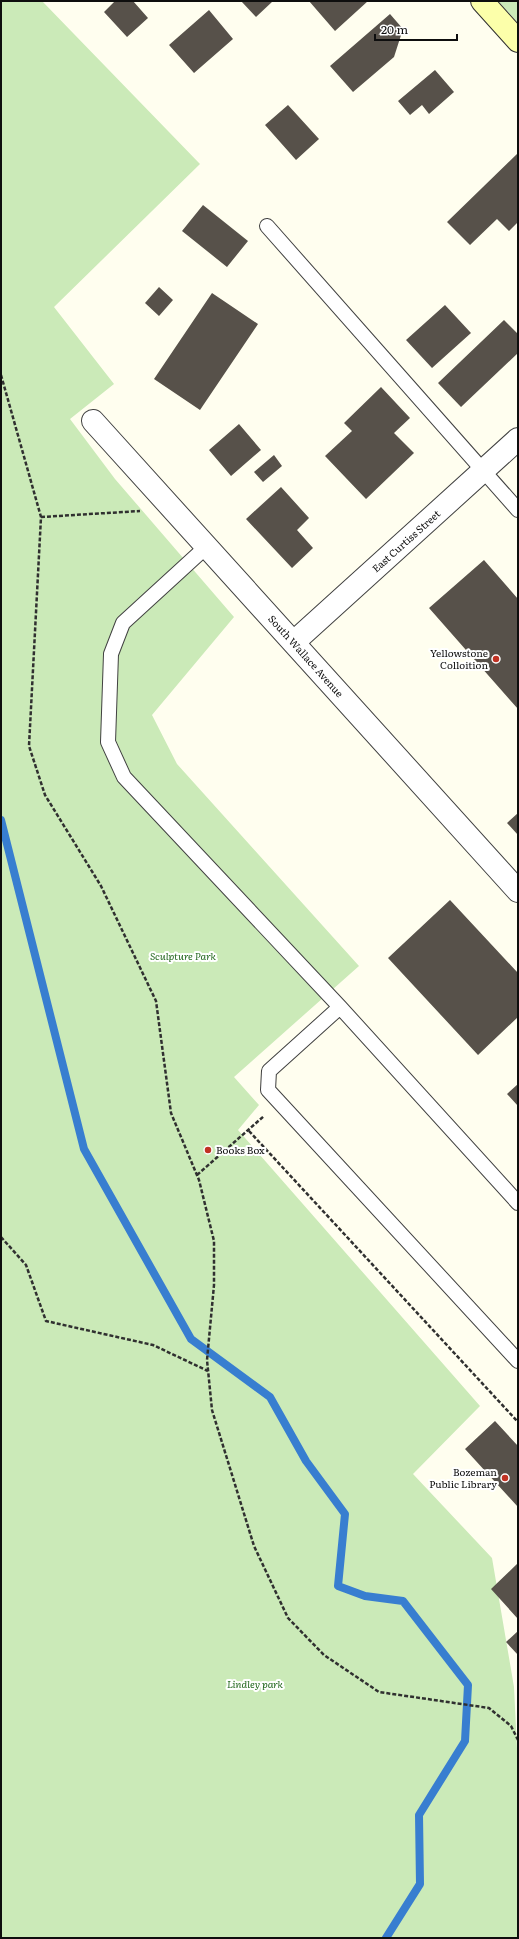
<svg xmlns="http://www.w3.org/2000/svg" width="519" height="1939" font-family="Literata,serif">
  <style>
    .green { fill: #cbeab8 }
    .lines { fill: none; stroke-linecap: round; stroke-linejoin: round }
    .stream { stroke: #387ed0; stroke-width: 8 }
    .building { fill: #57514a }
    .lane-casing { stroke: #414141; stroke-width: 16 }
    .street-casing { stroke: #414141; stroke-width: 24 }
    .secondary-casing { stroke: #303030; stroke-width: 24 }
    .path { stroke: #303030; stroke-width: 2.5; stroke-dasharray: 4 2; stroke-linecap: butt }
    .lane { stroke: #fff; stroke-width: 14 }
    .street { stroke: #fff; stroke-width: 22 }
    .secondary { stroke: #fcffaa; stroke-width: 22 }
    .poi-dot { fill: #c13223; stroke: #fff; stroke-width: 1.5 }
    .labels { text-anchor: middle; stroke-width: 4; stroke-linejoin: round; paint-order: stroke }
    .street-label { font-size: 10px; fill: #0e0e0e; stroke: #fff }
    .poi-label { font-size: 10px; fill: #0e0e0e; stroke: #fff; text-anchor: end }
    .park-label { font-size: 10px; font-style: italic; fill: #22671d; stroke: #fff }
  </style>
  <rect width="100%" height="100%" fill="#fffeef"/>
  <path class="green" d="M1 1H42L200 164 54 307 114 384 70 419 115 479 234 617 152 715 177 764 359 966 234 1077 259 1105 238 1130 480 1406 413 1474 492 1558 514 1687 518 1769V1938H1Z
    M498 1H518V23Z"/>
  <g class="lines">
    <path class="stream" d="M1 820 84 1149 191 1339 270 1397 306 1461 345 1514 338 1586 365 1596 403 1601 468 1685 465 1741 419 1815 420 1884 386 1938"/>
  </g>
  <path class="building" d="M115 1H133L148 18 127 37 104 12Z
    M241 1H273L256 17Z
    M309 1H368L335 31Z
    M209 10 233 39 194 73 169 45Z
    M390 14 403 29 394 57 353 92 330 66Z
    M435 70 454 92 429 114 422 105 410 115 398 101Z
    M288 105 319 139 296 160 265 125Z
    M518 153V222L509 231 497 219 470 245 447 222Z
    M203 205 248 241 227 267 182 231Z
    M159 287 173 300 159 316 145 303Z
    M212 293 258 324 200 410 154 379Z
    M445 305 471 333 432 368 406 340Z
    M504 320 518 334V353L461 407 438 383Z
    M381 387 410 418 394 433 414 453 366 499 325 456 352 431 344 423Z
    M239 424 261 450 231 476 209 450Z
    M274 455 282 466 263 482 254 472Z
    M281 487 309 518 297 530 313 548 292 568 246 519Z
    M484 560 518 599V709L429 608Z
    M518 813V835L507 823Z
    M450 900 518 973V1017L478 1055 388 958Z
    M518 1084V1106L507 1094Z
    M495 1421 518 1446V1507L465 1449Z
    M518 1563V1619L491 1589Z
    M518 1631V1655L506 1642Z"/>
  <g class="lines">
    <g class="lane-casing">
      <path id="lane" d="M267 226 518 510
        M206 547 123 623 111 654 108 742 124 777 340 1007 518 1203
        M340 1007 269 1071 268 1090 518 1361"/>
    </g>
    <g class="street-casing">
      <path id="street" d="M93 421 518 891
        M294 642 518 439"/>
    </g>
    <g class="secondary-casing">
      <path id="secondary" d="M482 1 518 41"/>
    </g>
    <path class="path" d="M1 375 41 517 29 746 45 795 101 886 156 1001 171 1113 199 1180 214 1241V1285L207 1360 212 1410 254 1546 288 1618 324 1655 379 1692 489 1708 511 1726 518 1740
      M41 517 140 511
      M249 1131 518 1422
      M197 1175 264 1116
      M1 1237 26 1265 46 1321 153 1345 208 1371"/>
    <use href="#lane" class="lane"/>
    <use href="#street" class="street"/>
    <use href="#secondary" class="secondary"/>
  </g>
  <g class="poi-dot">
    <circle cx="496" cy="659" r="4"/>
    <circle cx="208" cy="1150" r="4"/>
    <circle cx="505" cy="1478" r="4"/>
  </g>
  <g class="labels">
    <g class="street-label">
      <text transform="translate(406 541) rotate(-42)" y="4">East Curtiss Street</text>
      <text transform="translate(306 656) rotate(48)" y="4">South Wallace Avenue</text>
    </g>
    <g class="poi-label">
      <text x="488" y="657">Yellowstone<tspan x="488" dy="12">Colloition</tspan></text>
      <text x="216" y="1154" text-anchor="start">Books Box</text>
      <text x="497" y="1476">Bozeman<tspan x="497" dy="12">Public Library</tspan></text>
    </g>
    <g class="park-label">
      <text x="183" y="960">Sculpture Park</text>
      <text x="255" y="1688">Lindley park</text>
    </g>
  </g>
  <rect width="519" height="1939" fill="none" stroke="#0e0e0e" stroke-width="4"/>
  <path d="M375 34v6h82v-6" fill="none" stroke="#0e0e0e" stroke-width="2"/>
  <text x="381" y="34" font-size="12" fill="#0e0e0e" stroke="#ffffff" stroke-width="3" paint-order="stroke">20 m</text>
</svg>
